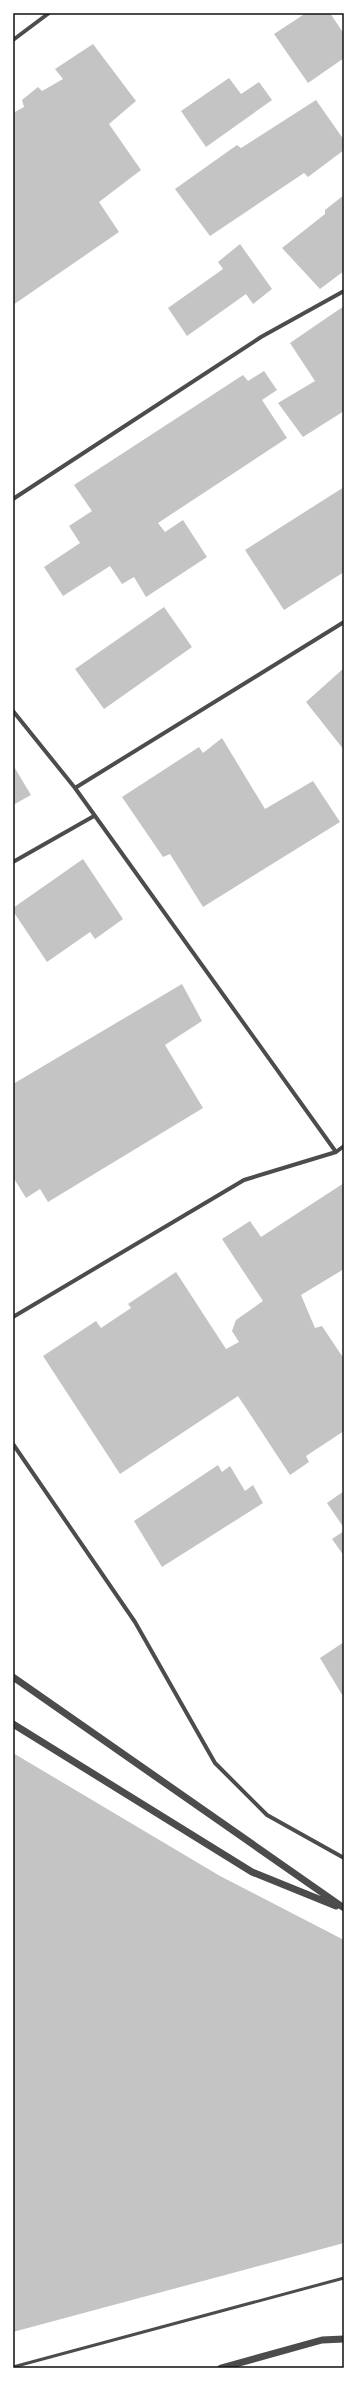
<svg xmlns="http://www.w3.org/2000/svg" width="357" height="2381" font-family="Cabin,sans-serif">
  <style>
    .building { fill: #c4c4c4 }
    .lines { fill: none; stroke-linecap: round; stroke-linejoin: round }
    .service { stroke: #4c4c4c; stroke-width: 3 }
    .minor { stroke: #4c4c4c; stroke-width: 4 }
    .tertiary { stroke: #4c4c4c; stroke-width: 7 }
    .neatline { fill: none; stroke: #111; stroke-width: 1.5 }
  </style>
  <rect width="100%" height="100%" fill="#fff"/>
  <path class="building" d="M306 13H330L344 34V58L308 83 274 34Z
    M93 44 136 101 109 124 141 170 99 202 119 232 13 305V113L24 107 22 100 38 87 42 91 63 79 55 69Z
    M229 78 241 94 259 82 272 100 206 147 181 111Z
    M316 100 344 140V150L308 177 304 173 210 236 175 189 237 145 241 148Z
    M344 195V271L320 289 282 248 325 214V210Z
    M240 244 272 289 253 304 246 294 187 336 168 308 223 269 218 262Z
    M344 306V411L303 437 278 403 315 381 290 343Z
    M264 371 277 390 262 400 287 438 158 523 165 532 183 520 207 557 146 597 134 577 122 584 110 566 63 596 44 567 80 543 69 526 92 511 74 485 243 375 248 381Z
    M344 487V572L284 610 245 550Z
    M164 607 192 647 104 709 75 669Z
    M344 668V750L306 702Z
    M222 738 265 809 313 781 340 822 203 907 170 854 163 857 122 797 199 747 203 753Z
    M13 765 31 795 13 805Z
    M83 859 123 919 95 939 90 932 47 962 13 911V908Z
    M182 984 202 1021 165 1045 203 1108 48 1202 40 1189 26 1198 13 1177V1084Z
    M344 1183V1269L301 1295 315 1328 322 1326 344 1359V1431L306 1456 309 1462 290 1475 238 1396 120 1474 43 1356 96 1321 101 1328 131 1308 128 1304 176 1272 226 1349 239 1342 232 1331 236 1320 263 1301 222 1239 250 1221 261 1237Z
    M218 1465 222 1472 230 1466 245 1491 253 1485 263 1503 162 1567 134 1521Z
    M344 1491V1528L327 1503Z
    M344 1531V1556L332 1539Z
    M344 1642V1698L320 1658Z
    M13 1753 220 1876 344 1940V2243L13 2332Z"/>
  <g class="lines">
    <path class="service" d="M13 2367 344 2278"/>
    <path class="minor" d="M13 40 49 13
      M13 499 261 337 344 291
      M13 711 75 788 336 1152
      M75 788 344 622
      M13 862 94 816
      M13 1317 244 1180 336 1152 344 1146
      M13 1444 135 1622 215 1763 267 1815 344 1858"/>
    <path class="tertiary" d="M13 1677 344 1908
      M13 1724 252 1872 336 1906
      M221 2368 322 2340 344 2339"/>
  </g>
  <rect width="357" height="2381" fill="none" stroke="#ffffff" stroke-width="28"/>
  <rect x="14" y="14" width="329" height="2353" class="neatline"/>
</svg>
